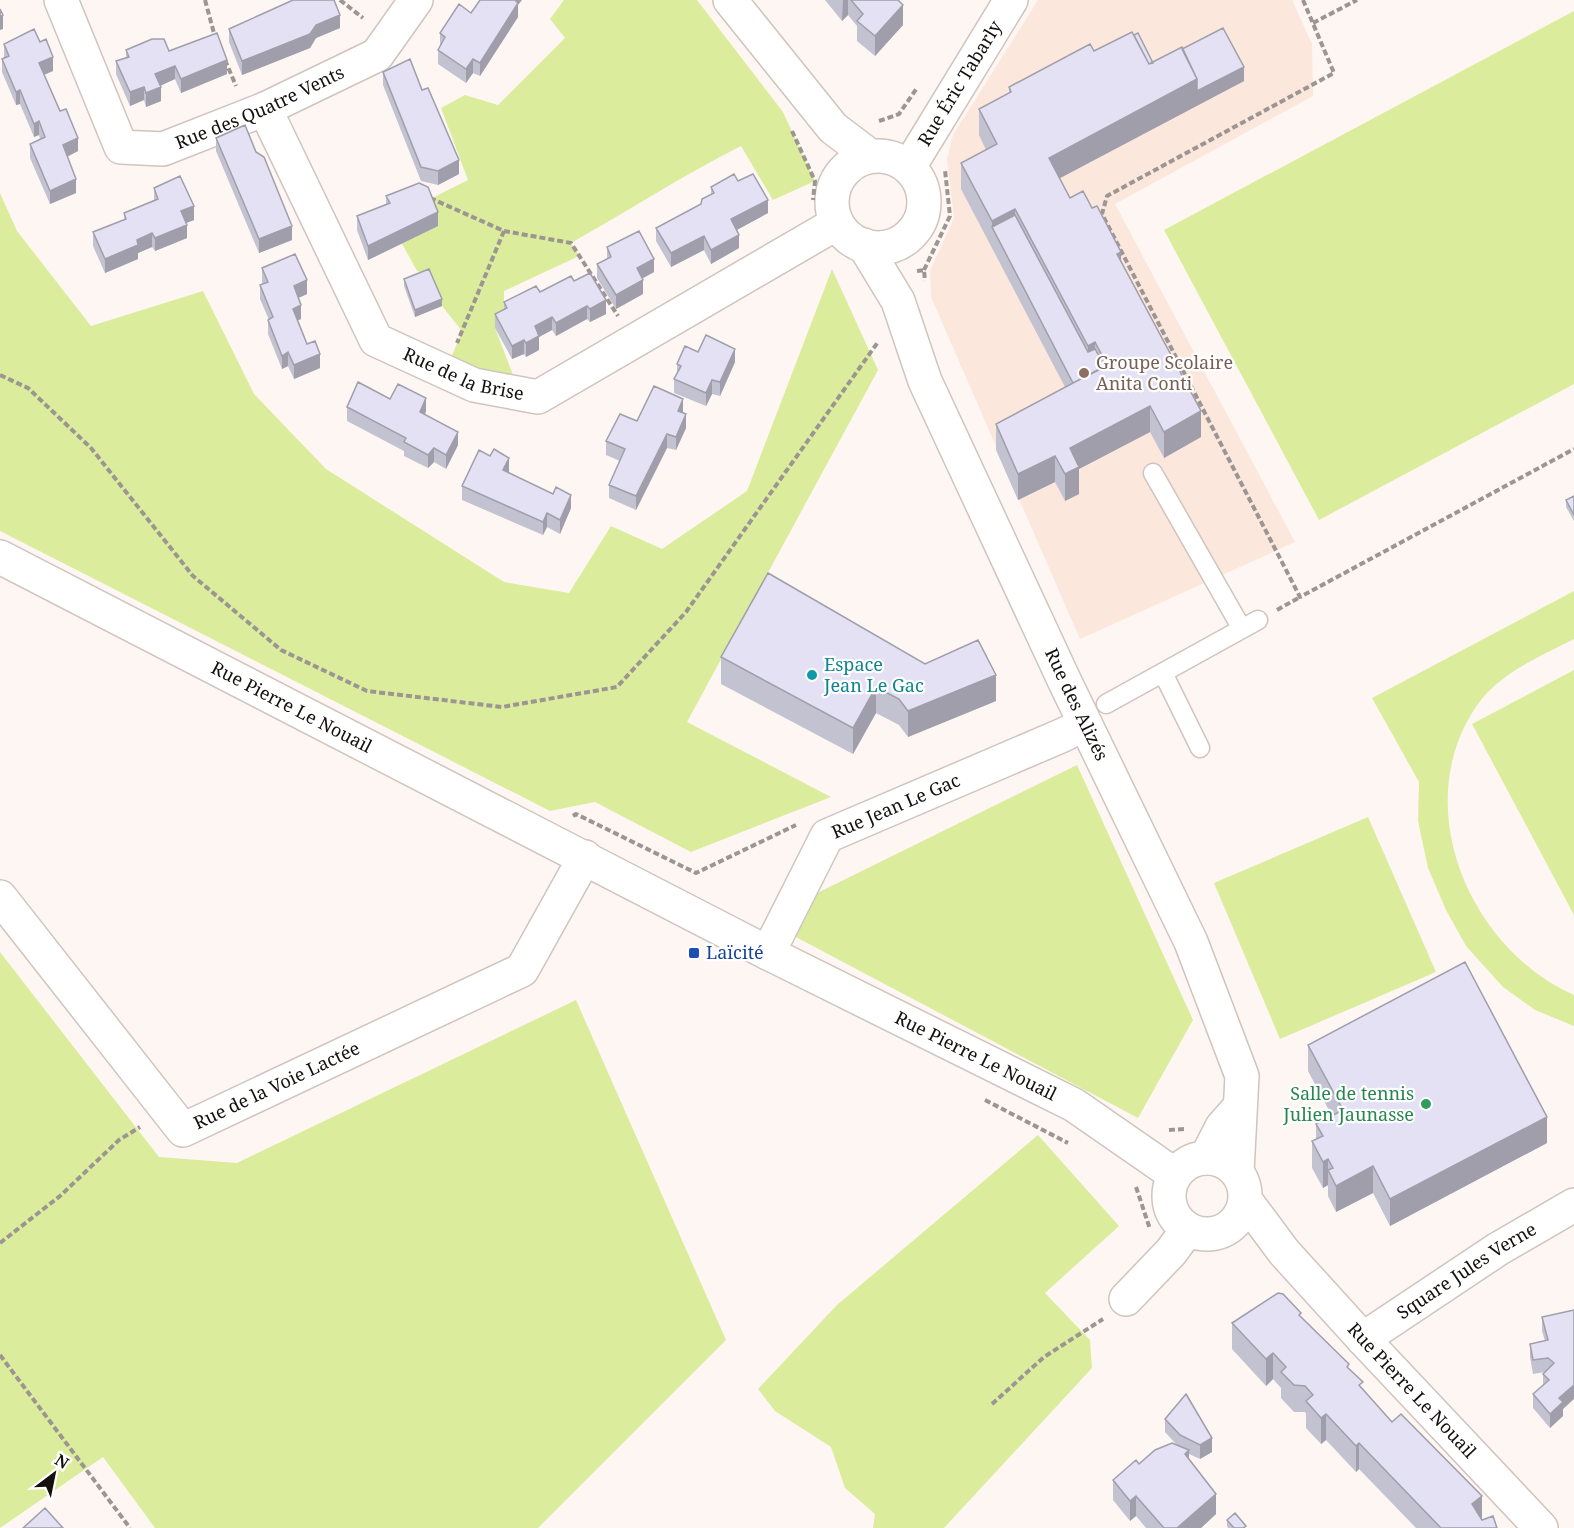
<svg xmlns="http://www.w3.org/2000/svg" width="1574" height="1528" font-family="'Noto Serif',serif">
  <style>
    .built { fill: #fce7dd }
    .green { fill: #dbed9d }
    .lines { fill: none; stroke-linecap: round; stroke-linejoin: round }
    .lane-casing { stroke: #d0c4be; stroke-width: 21 }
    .street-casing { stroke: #d0c4be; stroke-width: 36 }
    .secondary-casing { stroke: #d0c4be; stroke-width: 36 }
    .path { stroke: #9c9592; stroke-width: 4; stroke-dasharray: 6 3; stroke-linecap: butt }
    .lane { stroke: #fff; stroke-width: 18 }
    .street { stroke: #fff; stroke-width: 33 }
    .secondary { stroke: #fff; stroke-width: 33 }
    .wall { fill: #c3c2d1 }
    .shaded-wall { fill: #9f9eaa }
    .building { fill: #e3e1f3; stroke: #9f9eaa; stroke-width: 1.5 }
    .education-dot { fill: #8d6e63; stroke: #fff; stroke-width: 2 }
    .culture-dot { fill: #0f9aa8; stroke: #fff; stroke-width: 2 }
    .transit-dot { fill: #1a4fb4; stroke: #fff; stroke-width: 2 }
    .leisure-dot { fill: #2e9e5b; stroke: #fff; stroke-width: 2 }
    .labels { text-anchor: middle; stroke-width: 4.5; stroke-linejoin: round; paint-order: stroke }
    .street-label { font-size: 18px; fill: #14100e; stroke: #fff }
    .education-label { font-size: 18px; fill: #785e54; stroke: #fff; text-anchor: start }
    .culture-label { font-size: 18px; fill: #0d838f; stroke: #fff; text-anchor: start }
    .transit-label { font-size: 18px; fill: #164399; stroke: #fff; text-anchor: start }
    .leisure-label { font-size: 18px; fill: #27864d; stroke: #fff; text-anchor: end }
  </style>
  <rect width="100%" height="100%" fill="#fef6f2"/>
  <path class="built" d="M1038 0H1292L1312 44 1313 96 1115 204 1295 542 1080 639 931 297 930 271 954 218 947 159 953 135Z"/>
  <path class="green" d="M564 0H697L783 112 815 181 773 200 741 146C683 175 628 211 571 243L579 256 504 291V316L495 328 515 380 481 371 451 358 462 331 442 306 429 276 417 271 401 242 432 198 468 180 441 108 465 95 498 105 565 38 550 19Z
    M1574 11V384L1319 520 1164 230Z
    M0 193 17 231 91 326 203 291 254 394 326 469 504 582 569 593 611 526 662 549 747 491 832 269 878 370 687 722 831 797 691 852 595 802 550 811 0 531Z
    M1574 591V639C1537 658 1494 675 1472 713 1411 813 1472 950 1574 995V1026L1535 1010 1503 987 1466 946 1446 910 1428 868 1418 821 1419 782 1372 698Z
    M1574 670V915L1472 724Z
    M1077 765 1193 1020 1138 1118 792 935 801 901Z
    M1368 817 1436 972 1280 1039 1214 883Z
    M0 952 159 1157 237 1163 576 1000 726 1340 538 1528H155L103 1457 0 1528Z
    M1038 1135 1119 1226 1045 1293 1090 1340 1092 1368 944 1528H873L875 1514 845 1488 831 1447 775 1411 758 1389 837 1305Z"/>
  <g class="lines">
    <g class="lane-casing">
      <path id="lane" d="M1153 473 1242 629
        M1163 673 1200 748
        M1106 704 1258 620"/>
    </g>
    <g class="street-casing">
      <g id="street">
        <path id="s1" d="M61 0 121 147 163 149 265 109 377 55 416 0"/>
        <path d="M730 0 833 128 870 156"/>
        <path id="s2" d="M265 109 376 340 474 385 538 397 837 223"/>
        <circle cx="878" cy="202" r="46"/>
        <path id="s3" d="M909 167 1011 0"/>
        <path id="s4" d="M864 245 898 301 925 381 1065 682 1191 942 1242 1076 1237 1172"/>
        <path id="s5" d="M0 897 183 1130 522 970 585 857"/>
        <path id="s6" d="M768 953 827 836 1063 735 1085 724"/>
        <path d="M1206 1158 1222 1127 1238 1109"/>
        <path d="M1126 1299 1171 1252 1188 1229"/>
        <path id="s7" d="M1363 1339 1498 1249 1574 1205"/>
      </g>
    </g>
    <g class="secondary-casing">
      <g id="secondary">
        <path id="s8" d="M0 557 768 953 1074 1105 1175 1175"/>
        <circle cx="1207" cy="1196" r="38"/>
        <path id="s9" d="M1246 1201 1284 1252 1363 1339 1541 1528"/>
      </g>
    </g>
    <path class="path" d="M205 0 215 37
      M340 0 363 18
      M1303 0 1334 73 1107 196 1102 214 1300 597 1574 449
      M1313 23 1357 0
      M225 60 236 86
      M879 121 899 114 917 88
      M792 131 815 181 813 200
      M430 198 504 231 457 343
      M504 231 571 243 618 316
      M924 270 950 216 945 170
      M917 271 924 270 925 281
      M0 375 28 388 91 448 193 576 281 650 367 691 502 707 617 687 686 612 878 342
      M1277 610 1300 597
      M573 816 576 814 696 873 796 825
      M985 1100 1068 1143
      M1169 1130 1185 1129
      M1136 1187 1150 1229
      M0 1243 60 1196 119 1140 140 1127
      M0 1355 130 1528
      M992 1404 1044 1357 1103 1319"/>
    <use href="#lane" class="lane"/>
    <use href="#street" class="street"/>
    <use href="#secondary" class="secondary"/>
  </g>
  <path class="wall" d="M825 0H898L903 25 875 56 857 41V26L848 15 842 21Z
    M518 5V17L480 76 473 73 466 83 438 64V50L440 46V33L471 13Z
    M340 28 316 38 310 48 242 75 229 42V29Z
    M4 44 53 71 44 74 78 151 67 156 76 193 50 204 30 158V144L40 139 39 135 34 137 20 104 16 105 2 72V59L4 58Z
    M1182 49 1244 81 1059 178 1070 198 1121 263 1201 437 1164 458 1150 432 1079 469V494L1065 501 1055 482 1018 500 996 450V424L1065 387 961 189V163L986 150 979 135V109L1009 93V87L1153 63Z
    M126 50 169 51 227 74 181 93 175 79 160 86 161 101 146 107 144 100 130 106 116 74V61L126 57Z
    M383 72 459 174 438 185 421 181 383 85Z
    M216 138 292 240 259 253 216 151Z
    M738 181 768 213 737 230 739 248 711 264 704 250 671 267 656 241V228L701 204 711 194V187Z
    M154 188 194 220 186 223 187 238 155 251 152 247 138 253V259L105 273 93 246V232L124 220V213L154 200Z
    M386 196 438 226 368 260 357 230V216L386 204Z
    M607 247 654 272 642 279 643 294 616 309 597 278V264L607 259Z
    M262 268 307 294 298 298 301 319 298 320 307 344 320 368 294 379 288 366 282 369 268 334V320H269L260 299V285L263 284 262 282Z
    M404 279 442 306 415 317 404 286Z
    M574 281 606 314 590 322 587 319 556 336 552 330 539 337V350L526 357 524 354 512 359 495 328V314L504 310V302L540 292Z
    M698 352 735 362 720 396 712 394 706 406 674 393V379L677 374V364Z
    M390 399 426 411 425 415 458 445 446 469 434 462 428 468 404 456V451L347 421V407Z
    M683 413 686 428 676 450 667 448 636 510 609 498V485L620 461 606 455V441L637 421Z
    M509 472V473L571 508 560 534 547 527 543 535 462 500V486Z
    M1574 496V521L1566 507V500Z
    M721 657 925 664 996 701 908 737 899 725 876 713 853 754 721 684Z
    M1308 1045 1547 1143 1390 1226 1373 1193 1336 1212 1328 1196V1185L1323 1188 1312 1168V1141L1316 1139V1124L1332 1116 1308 1071Z
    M1574 1310 1563 1409V1416L1550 1428 1533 1408V1394L1543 1385V1374L1545 1372 1533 1374 1530 1357V1344L1545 1341 1542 1331V1317Z
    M1301 1317 1349 1369 1363 1390 1392 1422 1482 1520 1497 1528H1416L1359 1469 1356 1472 1326 1440 1321 1444 1306 1428V1414L1305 1412H1294L1281 1398V1388L1273 1379 1266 1386 1232 1349V1323Z
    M1165 1419 1212 1452 1200 1459 1189 1454V1459L1216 1514 1201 1528H1146L1136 1516 1130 1521 1113 1500V1480L1139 1464 1176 1444 1165 1432Z
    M1227 1520 1246 1528H1228L1227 1526Z"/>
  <path class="shaded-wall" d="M514 0H522L518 5V17L480 76V63Z
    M843 0H848V15L842 21Z
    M903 5V25L875 56V36Z
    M3 15V29L0 30V17Z
    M340 15V28L316 38 310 48 242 75V61L316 25Z
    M53 57V71L39 77V63Z
    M473 59V73L466 83V69Z
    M227 60V74L181 93V79Z
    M175 66V79L155 88V74Z
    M1244 67V81L1049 184V158L1197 79Z
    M144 87V100L130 106V92Z
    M161 87V101L146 107V93Z
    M20 90V104L16 105V92Z
    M39 121V135L34 137V124Z
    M78 138V151L63 159V145Z
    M459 160V174L438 185V171Z
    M76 179V193L50 204V191Z
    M768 200V213L731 233V219Z
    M194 206V220L181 225V211Z
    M1015 209V235L992 227V221Z
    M438 212V226L368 260V246Z
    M187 225V238L155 251V238Z
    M292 226V240L259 253V239Z
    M152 233V247L138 253V259L105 273V259L137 240Z
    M739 235V248L711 264V250Z
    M704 236V250L671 267V253Z
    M1121 252V278L1117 254Z
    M654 259V272L637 281V268Z
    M307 280V294L294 300V286Z
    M643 280V294L616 309V295Z
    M442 299V306L415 317V310Z
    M606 300V314L590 322V309Z
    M301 305V319L293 322V309Z
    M587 306V319L556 336V323Z
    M552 317V330L539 337V350L526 357V343L535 326Z
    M524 340V354L512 359V346Z
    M1095 342V369L1088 372V346Z
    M735 349V362L720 396V382Z
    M288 352V366L282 369V356Z
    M320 354V368L294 379V365Z
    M712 380V394L706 406V393Z
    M426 398V411L420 426V412Z
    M683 399V413L678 411Z
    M1150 406V432L1079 469V494L1065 501V474L1070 448Z
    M1201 411V437L1164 458V432Z
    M686 414V428L676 450V437Z
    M458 432V445L446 469V455Z
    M667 434V448L636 510V496Z
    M434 448V462L428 468V455Z
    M1055 456V482L1018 500V474Z
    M509 458V472L503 484V470Z
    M571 495V508L560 534V520Z
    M547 513V527L543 535V522Z
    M996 675V701L908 737V711Z
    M876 687V713L853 754V728Z
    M1547 1117V1143L1390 1226V1199Z
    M1328 1159V1185L1323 1188V1162Z
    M1373 1166V1193L1336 1212V1186Z
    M1273 1353V1379L1266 1386V1359Z
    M1574 1385V1399L1563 1409V1416L1550 1428V1414L1559 1398Z
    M1326 1414V1440L1321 1444V1418Z
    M1212 1438V1452L1200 1459V1445Z
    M1359 1443V1469L1356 1472V1446Z
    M1189 1450V1470L1185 1454Z
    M1216 1494V1514L1201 1528H1177Z
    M1136 1496V1516L1130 1521V1501Z
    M1482 1496V1522L1472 1504Z"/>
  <path class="building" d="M293 0H334L340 15 316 25 310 34 242 61 229 29Z
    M480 0H515L518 3 480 63 473 59 466 69 438 50 445 37 440 33 459 4 471 13Z
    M851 0H898L903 5 875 36 857 21 863 14Z
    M0 9 3 15 0 17Z
    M1223 28 1244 67 1197 91V79L1182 49Z
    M34 29 40 42 46 39 53 57 39 63 60 111 66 109 78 138 63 145 76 179 50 191 30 144 45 137 39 121 34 124 20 90 16 92 2 59 9 56 4 44Z
    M1132 32 1149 64 1182 47 1197 79 1049 158 1070 198 1083 191 1092 208 1097 206 1121 252 1117 254 1201 411 1164 432 1150 406 1070 448 1079 467 1065 474 1055 456 1018 474 996 424 1107 365 1095 342 1088 346 1015 209 992 221 961 163 997 144 979 109 1011 92 1009 87 1090 44 1094 51Z
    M217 33 227 60 181 79 175 66 155 74 161 87 146 93 144 87 130 92 116 61 129 57 126 50 152 39H164L169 51Z
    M1138 33 1153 63 1149 64 1134 35Z
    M410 59 422 90 428 88 459 160 438 171 421 167 383 72Z
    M245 125 256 152 264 157 292 226 259 239 216 138Z
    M734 174 738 181 753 174 768 200 731 219 739 235 711 250 704 236 671 253 656 228 701 204 702 199 714 193 711 187Z
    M180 176 194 206 181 211 187 225 155 238 152 233 137 240 138 245 105 259 93 232 126 219 124 213 158 199 154 188Z
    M419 183 428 187 438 212 368 246 357 216 390 203 386 196Z
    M1015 215 1088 352 1095 349 1105 367 1073 383 992 227Z
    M639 231 654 259 637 268 643 280 616 295 597 264 611 257 607 247Z
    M295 254 307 280 294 286 301 305 293 309 307 344 315 341 320 354 294 365 288 352 282 356 268 320 273 317 260 285 268 282 262 268Z
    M429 269 442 299 415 310 404 279Z
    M590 273 606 300 590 309 587 306 556 323 552 317 535 326 539 336 526 343 524 340 512 346 495 314 507 308 504 302 536 286 540 292 571 276 574 281Z
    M706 335 735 349 720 382 712 380 706 393 674 379 681 366 677 364 685 346 698 352Z
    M358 382 390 399 398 384 426 398 420 412 458 432 446 455 434 448 428 455 404 442 406 438 347 407Z
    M654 386 683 399 678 411 686 414 676 437 667 434 636 496 609 485 625 449 606 441 620 414 637 421Z
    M494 449 509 458 503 470 553 494 556 487 571 495 560 520 547 513 543 522 462 486 479 450 490 456Z
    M1574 496V515L1566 500Z
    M768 573 925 664 978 640 996 675 908 711 899 699 876 687 853 728 721 657Z
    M1465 962 1547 1117 1390 1199 1373 1166 1336 1186 1328 1170 1333 1168 1328 1159 1323 1162 1312 1141 1323 1136 1316 1124 1343 1110 1308 1045Z
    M1278 1293 1283 1294 1301 1313 1299 1315 1349 1364 1347 1367 1363 1382 1359 1385 1392 1422 1401 1414 1482 1496 1472 1504 1482 1520 1493 1516 1497 1528H1441L1359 1443 1356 1446 1326 1414 1321 1418 1306 1401 1313 1395 1305 1386 1294 1385 1281 1372 1286 1367 1273 1353 1266 1359 1232 1323Z
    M1574 1310V1385L1559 1398 1563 1402 1550 1414 1533 1394 1549 1380 1543 1374 1554 1363 1548 1358 1533 1360 1530 1344 1548 1340 1542 1317Z
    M1186 1394 1212 1438 1200 1445 1180 1435 1165 1419Z
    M1172 1443 1189 1450 1185 1454 1216 1494 1177 1528H1164L1136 1496 1130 1501 1113 1480 1136 1460 1139 1464 1155 1450Z
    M45 1508 63 1528H23Z
    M1235 1513 1246 1526 1243 1528H1234L1227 1520Z"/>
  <circle class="education-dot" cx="1084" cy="373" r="6"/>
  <circle class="culture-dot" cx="812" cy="675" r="6"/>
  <rect class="transit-dot" x="688" y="947" width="12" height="12" rx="3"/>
  <circle class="leisure-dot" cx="1426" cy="1104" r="6"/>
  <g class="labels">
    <g class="street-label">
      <text dy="6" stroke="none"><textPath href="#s3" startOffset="98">Rue Éric Tabarly</textPath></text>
      <text dy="6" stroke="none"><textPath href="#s1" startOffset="306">Rue des Quatre Vents</textPath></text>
      <text dy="6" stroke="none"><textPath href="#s2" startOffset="351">Rue de la Brise</textPath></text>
      <text dy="6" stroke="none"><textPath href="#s4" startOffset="507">Rue des Alizés</textPath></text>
      <text dy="6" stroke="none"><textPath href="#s8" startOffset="328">Rue Pierre Le Nouail</textPath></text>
      <text dy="6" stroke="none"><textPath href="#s6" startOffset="206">Rue Jean Le Gac</textPath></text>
      <text dy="6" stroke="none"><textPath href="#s8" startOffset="1096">Rue Pierre Le Nouail</textPath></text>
      <text dy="6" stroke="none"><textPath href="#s5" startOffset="400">Rue de la Voie Lactée</textPath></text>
      <text dy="6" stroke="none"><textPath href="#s7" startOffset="124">Square Jules Verne</textPath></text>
      <text dy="6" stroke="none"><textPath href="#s9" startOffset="252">Rue Pierre Le Nouail</textPath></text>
    </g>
    <g class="education-label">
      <text x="1096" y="369">Groupe Scolaire<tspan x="1096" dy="21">Anita Conti</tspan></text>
    </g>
    <g class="culture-label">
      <text x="824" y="671">Espace<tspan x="824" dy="21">Jean Le Gac</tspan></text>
    </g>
    <g class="transit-label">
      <text x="706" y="959">Laïcité</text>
    </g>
    <g class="leisure-label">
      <text x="1414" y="1100">Salle de tennis<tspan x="1414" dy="21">Julien Jaunasse</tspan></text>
    </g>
  </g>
  <g transform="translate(54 1474) rotate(32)" stroke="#ffffff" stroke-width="4.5" paint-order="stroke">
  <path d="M0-4.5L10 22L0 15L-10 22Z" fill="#14100e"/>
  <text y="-9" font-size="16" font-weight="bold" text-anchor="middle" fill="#14100e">N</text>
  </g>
</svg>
